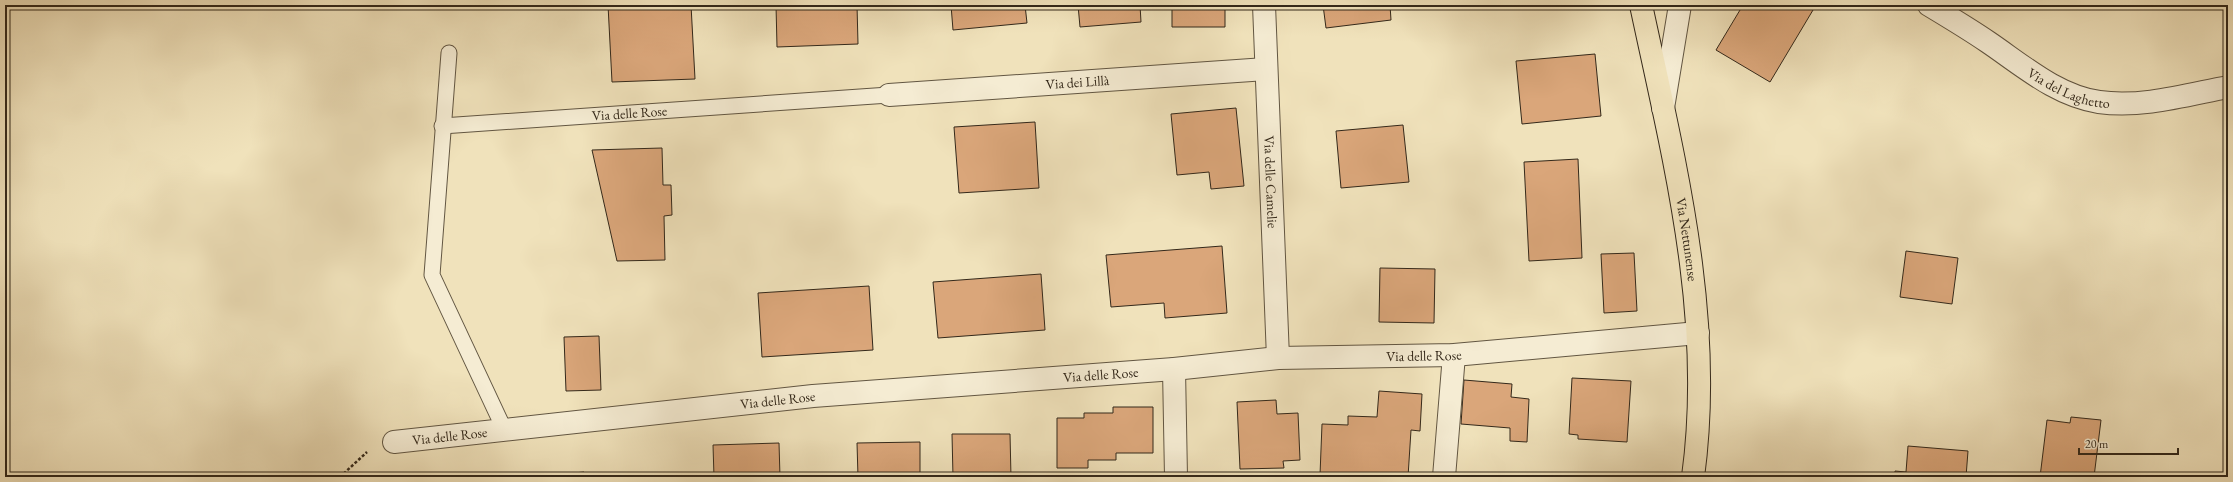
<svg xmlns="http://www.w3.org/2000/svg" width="2233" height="482" font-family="'EB Garamond',serif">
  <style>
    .building { fill: #daa67a; stroke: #33281a }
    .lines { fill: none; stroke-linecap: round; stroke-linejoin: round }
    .service-casing { stroke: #625642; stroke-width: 17 }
    .minor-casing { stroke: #625642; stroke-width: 24 }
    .primary-casing { stroke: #33281a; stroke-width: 24 }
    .path { stroke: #33281a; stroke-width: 2.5; stroke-dasharray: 3 2; stroke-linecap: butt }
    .service { stroke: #f5ecd3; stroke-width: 15 }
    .minor { stroke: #f5ecd3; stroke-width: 22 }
    .primary { stroke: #f0e2bb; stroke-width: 22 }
    .labels { text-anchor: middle; stroke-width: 4; stroke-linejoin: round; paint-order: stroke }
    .street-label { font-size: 14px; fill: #33281a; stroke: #f5ecd3 }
  </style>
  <rect width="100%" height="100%" fill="#f0e2bb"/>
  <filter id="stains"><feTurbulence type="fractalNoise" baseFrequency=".005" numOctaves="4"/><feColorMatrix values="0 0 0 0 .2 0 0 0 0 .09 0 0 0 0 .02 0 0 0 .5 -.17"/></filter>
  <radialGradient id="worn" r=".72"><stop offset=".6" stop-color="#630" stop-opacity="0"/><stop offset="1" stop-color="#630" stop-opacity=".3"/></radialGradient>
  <path class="building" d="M608 5H691L695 79 612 82Z
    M776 5H857L858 44 777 47Z
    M951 5H1025L1027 23 953 30Z
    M1078 5H1140L1141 22 1080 27Z
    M1172 5H1225V27H1172Z
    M1323 5H1390L1391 20 1326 28Z
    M1743 5H1816L1770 82 1716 50Z
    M1595 54 1601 116 1522 124 1516 61Z
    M1236 108 1244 186 1211 189 1209 172 1177 175 1171 114Z
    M1035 122 1039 188 959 193 954 127Z
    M1403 125 1409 182 1341 188 1336 131Z
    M662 148 663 185H671L672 215 664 216 665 260 617 261 592 150Z
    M1578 159 1582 258 1529 261 1524 162Z
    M1222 246 1227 313 1165 318 1164 303 1111 307 1106 255Z
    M1906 251 1958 258 1952 304 1900 297Z
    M1634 253 1637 311 1604 313 1601 254Z
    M1380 268 1435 269 1434 323 1379 322Z
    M1041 274 1045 330 938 338 933 282Z
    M869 286 873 350 762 357 758 293Z
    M599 336 601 390 566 391 564 337Z
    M1572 378 1631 381 1627 442 1578 439V435L1569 434Z
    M1464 380 1512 384 1511 397 1529 399 1527 442 1510 441V428L1461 424Z
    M1379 391 1422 394 1420 431 1411 430 1408 477 1320 475 1322 424 1348 425V416L1377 417Z
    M1276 400 1277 414 1298 413 1300 460 1283 461 1284 468 1240 469 1237 402Z
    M1113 407H1153V453H1116V460H1088V468H1057V418H1084V413H1113Z
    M2071 417 2101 420 2094 477H2040L2047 420 2070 423Z
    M952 434H1010L1011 477H953Z
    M920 442V477H858L857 443Z
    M779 443 780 477H714L713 445Z
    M1908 446 1968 451 1966 477H1895V471L1906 472Z
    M584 472V477H531Z"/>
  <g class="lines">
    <g class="service-casing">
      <g id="service">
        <path d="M449 53 432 275 505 431"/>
        <path id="s1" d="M442 126 889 95"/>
      </g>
    </g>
    <g class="minor-casing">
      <g id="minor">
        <path id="s2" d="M1264 5 1278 358"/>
        <path id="s3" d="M1929 5C1949 17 1969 29 1988 42 2022 65 2057 96 2099 102 2142 108 2186 95 2228 87"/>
        <path id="s4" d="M889 95 1266 69"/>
        <path d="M1663 108 1680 5"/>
        <path d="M1174 369 1176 477"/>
        <path id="s5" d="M394 442 813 396 1174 369 1278 358 1454 355 1698 333"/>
        <path d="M1444 477 1454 355"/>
      </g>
    </g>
    <g class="primary-casing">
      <g id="primary">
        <path id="s6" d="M1641 5C1674 160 1715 317 1693 477"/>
      </g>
    </g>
    <path class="path" d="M340 477 367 452"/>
    <use href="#service" class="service"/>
    <use href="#minor" class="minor"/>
    <use href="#primary" class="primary"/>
  </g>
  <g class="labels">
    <g class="street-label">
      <text dy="5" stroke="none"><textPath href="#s4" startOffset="189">Via dei Lillà</textPath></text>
      <text dy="5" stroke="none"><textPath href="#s3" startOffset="164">Via del Laghetto</textPath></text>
      <text dy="5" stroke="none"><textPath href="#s1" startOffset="188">Via delle Rose</textPath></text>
      <text dy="5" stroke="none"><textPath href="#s2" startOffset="177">Via delle Camelie</textPath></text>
      <text dy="5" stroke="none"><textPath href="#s6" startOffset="239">Via Nettunense</textPath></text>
      <text dy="5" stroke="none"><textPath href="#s5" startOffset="1034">Via delle Rose</textPath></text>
      <text dy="5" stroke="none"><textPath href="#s5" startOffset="710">Via delle Rose</textPath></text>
      <text dy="5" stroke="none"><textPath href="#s5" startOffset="386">Via delle Rose</textPath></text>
      <text dy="5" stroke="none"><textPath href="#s5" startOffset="56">Via delle Rose</textPath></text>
    </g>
  </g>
  <rect width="2233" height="482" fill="none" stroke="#f0e2bb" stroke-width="20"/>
  <rect x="6" y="6" width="2221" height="470" fill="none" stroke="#33281a" stroke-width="2"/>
  <rect x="10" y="10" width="2213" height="462" fill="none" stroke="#33281a"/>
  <path d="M2079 448v6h99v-6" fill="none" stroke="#33281a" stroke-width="2"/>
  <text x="2085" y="448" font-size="12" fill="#33281a" stroke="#f5ecd3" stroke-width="3" paint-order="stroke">20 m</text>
  <rect width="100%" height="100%" filter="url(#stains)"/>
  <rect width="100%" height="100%" fill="url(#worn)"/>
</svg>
